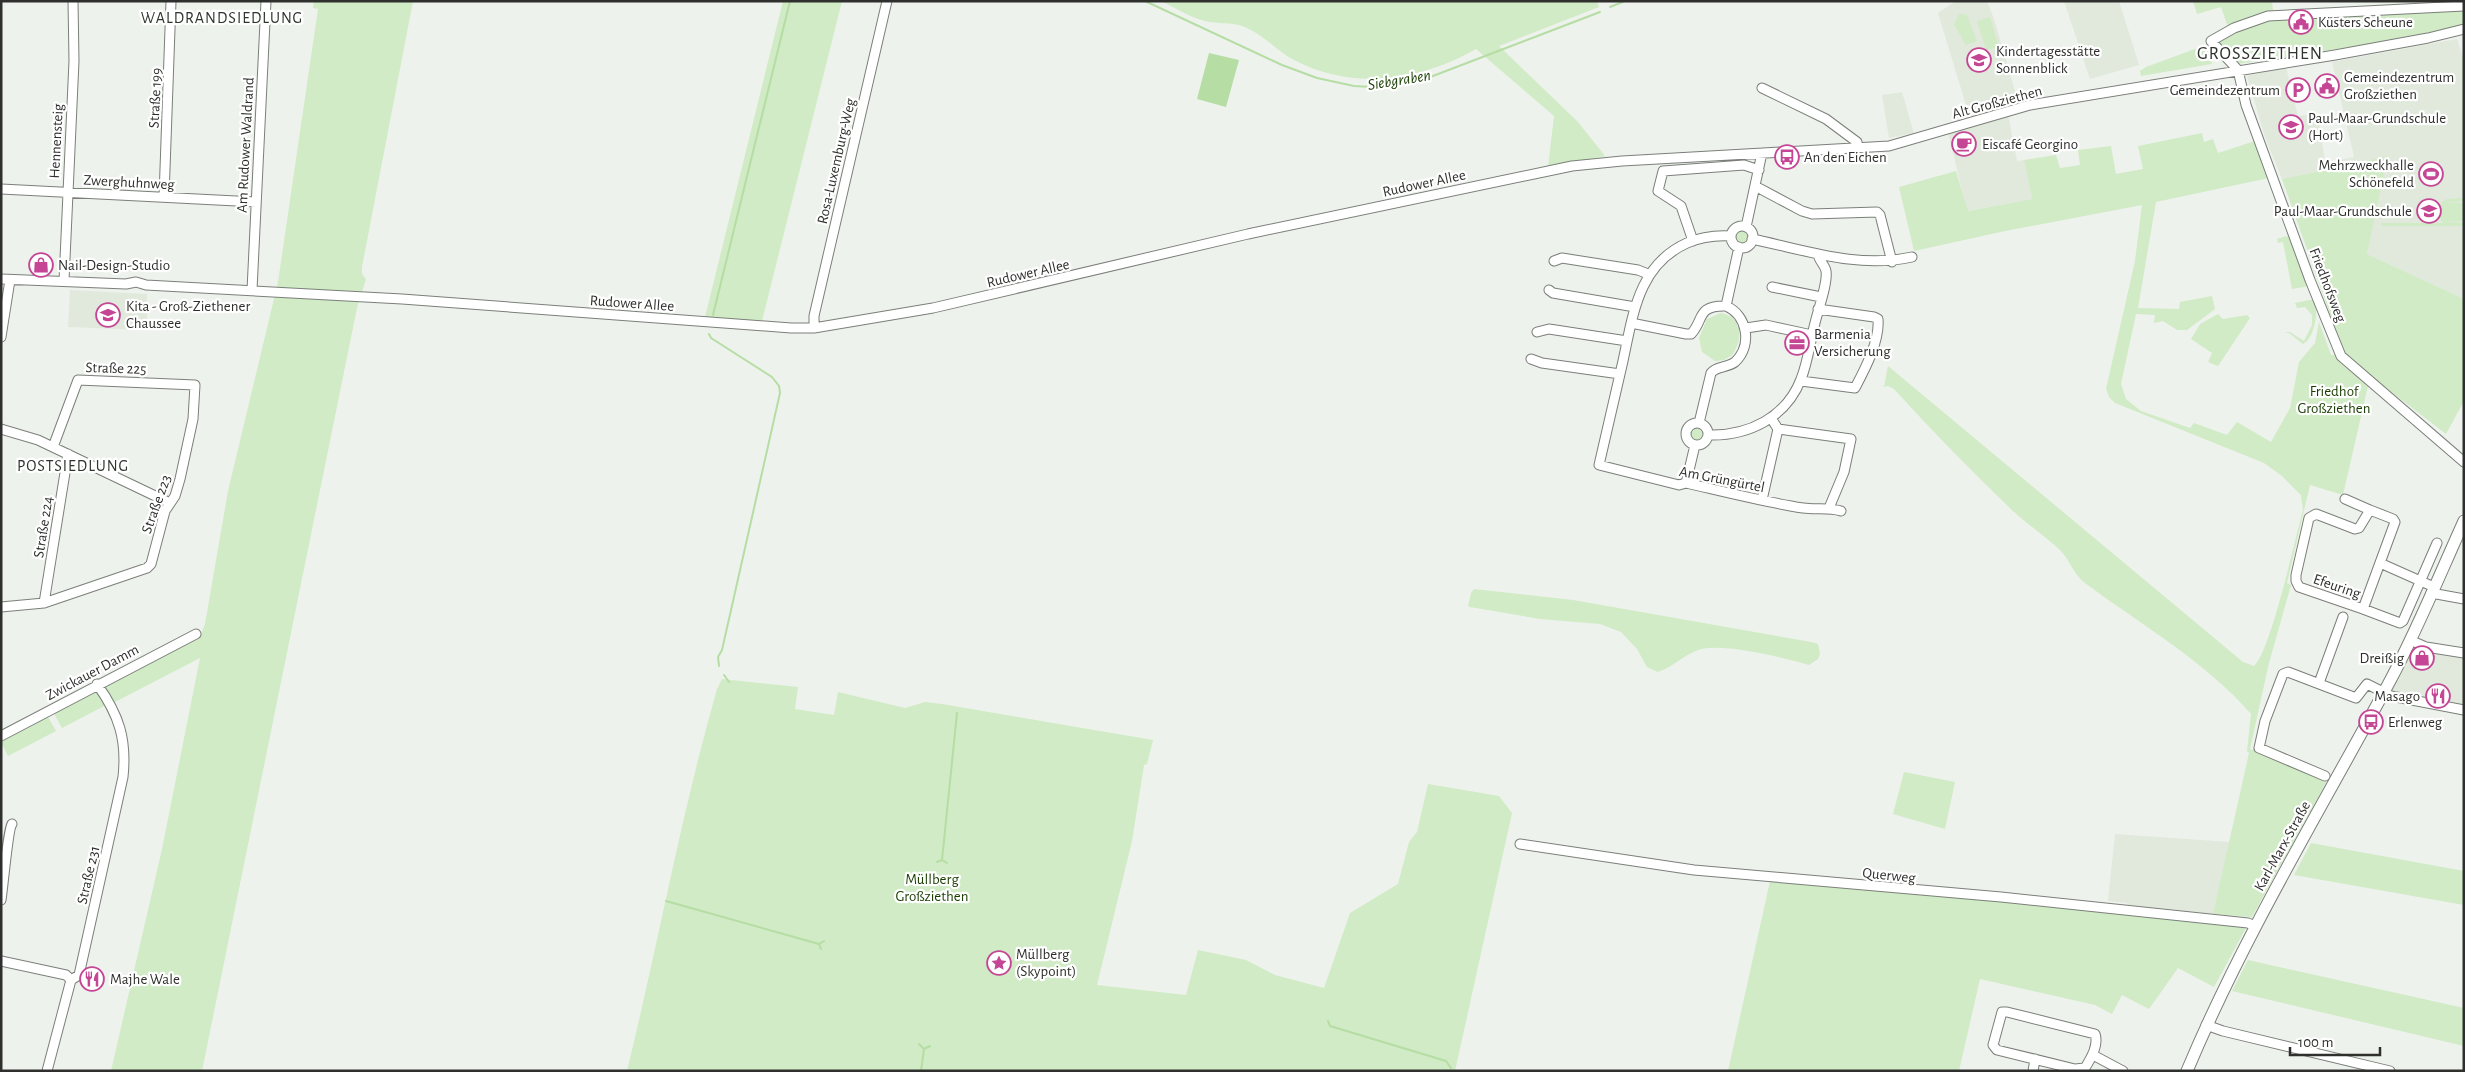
<svg xmlns="http://www.w3.org/2000/svg" width="2465" height="1072" font-family="'Alegreya Sans',sans-serif">
  <style>
    .built { fill: #e0e9dc }
    .green { fill: #d0ebc5 }
    .water { fill: #b5dda4 }
    .lines { fill: none; stroke-linecap: round; stroke-linejoin: round }
    .stream { stroke: #b5dda4; stroke-width: 2 }
    .minor-casing { stroke: #7b7f79; stroke-width: 11 }
    .major-casing { stroke: #7b7f79; stroke-width: 13 }
    .minor { stroke: #fff; stroke-width: 9 }
    .major { stroke: #fff; stroke-width: 11 }
    .labels { text-anchor: middle; stroke-width: 4.5; stroke-linejoin: round; paint-order: stroke }
    .poi-label { font-size: 15px; fill: #2f302e; stroke: #fff; text-anchor: start }
    .street-label { font-size: 15px; fill: #2f302e; stroke: #fff }
    .park-label { font-size: 15px; fill: #193c01; stroke: #fff }
    .neighbourhood-label { font-size: 16px; letter-spacing: 1px; fill: #30342f; stroke: #fff }
    .water-label { font-size: 16px; font-style: italic; fill: #1c4005; stroke: #fff }
    .quarter-label { font-size: 18px; letter-spacing: 1px; fill: #30342f; stroke: #fff }
  </style>
  <rect width="100%" height="100%" fill="#eef2ec"/>
  <path class="built" d="M1956 1H1987L1994 19 2018 101 1969 115 1938 13Z
    M2064 1H2119L2139 65 2090 79Z
    M2457 39 2464 60V299L2367 254 2388 156 2282 179 2265 137 2247 76 2286 67 2298 116 2318 114 2325 163 2354 157 2332 62Z
    M1902 92 1914 133 1889 138 1882 95Z
    M2008 114 2017 161 2024 160 2032 199 1967 211 1948 132Z
    M70 290 147 294V330L68 327Z
    M2416 643 2464 654V714L2387 700Z
    M2115 834 2230 842 2213 914 2127 905V903L2108 901Z"/>
  <path class="green" d="M314 1H413L362 267V274L366 279 357 308 202 1071H111L162 849 200 658 113 703 100 685 202 632 205 624 228 491 278 282 318 9 313 8Z
    M783 1H842L762 321 705 317Z
    M1161 1H1597L1599 7 1499 46 1578 122 1605 156 1548 167 1554 116 1476 49C1420 81 1354 91 1294 60 1278 52 1265 36 1247 28 1234 22 1224 24 1210 22 1194 20 1176 8 1161 1Z
    M2193 1H2272L2273 11 2363 13V19H2375V13L2464 11V25L2389 41 2237 64 2212 37 2228 27 2221 7 2197 14Z
    M1959 14 1967 15 1977 41 1966 45 1954 25Z
    M1990 17 1999 47 1986 50 1977 21Z
    M2203 46 2210 52 2212 64 2141 76 2140 71 2146 67Z
    M2202 133 2204 142 2213 139 2218 153 2255 141 2269 178 2156 202 2138 308 2179 309 2180 302 2212 296 2215 309 2187 330H2177L2163 321 2154 323 2155 315 2136 314 2121 384 2126 399 2141 411 2190 428 2194 423 2227 435 2237 422 2271 442 2290 408 2299 362 2315 343 2319 322 2331 355H2337L2340 363 2368 386 2343 495 2310 485 2287 583 2291 585 2269 663 2250 749 2328 779 2252 917 2213 914 2249 753 2247 751 2251 714C2204 660 2141 625 2085 583 2073 574 2070 560 2060 550 2045 536 2028 525 2013 511 1972 472 1932 431 1894 389L1888 386 1884 387 1888 366 2243 662 2254 666C2271 651 2295 538 2303 510L2301 495 2282 476 2264 463 2115 403 2109 397 2106 389 2135 261 2142 205 2005 231 1914 251 1899 187 1956 171 1968 211 2032 199 2024 160 2056 155 2060 168 2080 165 2078 150 2111 146 2116 174 2143 169 2138 146Z
    M2388 156 2367 254 2464 299V401L2446 434 2345 356 2282 179Z
    M2464 198V201L2445 203H2464V221H2444L2464 223V226H2381V223H2443L2438 214 2441 203 2447 199Z
    M1734 237a8 8 0 1 1 16 0a8 8 0 1 1-16 0Z
    M2286 236 2292 238 2310 286 2292 289 2283 242 2278 243 2277 239Z
    M2314 299C2319 310 2315 338 2303 344L2289 333 2284 332H2290L2304 341 2312 325V315L2305 307 2297 308 2295 303Z
    M1721 313C1743 317 1743 340 1732 355L1724 360 1715 361 1702 352 1699 338 1707 319Z
    M2218 314 2223 319 2247 315 2250 318 2218 366 2208 362 2212 353 2191 339 2200 324Z
    M1689 434a8 8 0 1 1 16 0a8 8 0 1 1-16 0Z
    M1474 589 1573 600 1811 642 1818 644 1820 654 1818 659 1809 665C1785 658 1721 642 1698 650 1684 655 1673 667 1658 672L1647 667 1637 649 1621 632 1600 624 1540 619 1470 607 1468 606 1471 593Z
    M722 679 798 687 795 709 834 715 838 692 905 708 925 702 942 704 1153 740 1147 764 1144 765 1132 841 1097 985 1186 995 1198 950 1246 960 1275 975 1324 988 1350 913 1398 884 1409 842 1417 832 1428 784 1499 796 1512 813 1455 1071H627C658 944 681 815 717 689Z
    M92 691 98 692 108 704 62 728 52 710Z
    M48 717 56 731 8 756 1 742Z
    M1904 772 1955 782 1945 829 1893 814Z
    M2311 843 2464 871V905L2294 875Z
    M1770 881 2241 924 2246 928 2214 987 2178 968 2149 1009 2122 995 2112 1014 2095 1005 1980 979 1959 1071H1728Z
    M2248 960 2464 1008V1046L2232 991Z"/>
  <path class="water" d="M1209 53 1239 60 1226 107 1197 99Z"/>
  <g class="lines">
    <path class="stream" d="M1145 1 1282 65 1317 78 1354 86 1371 87 1425 79 1600 12
      M1610 7 1625 1
      M713 315 790 1
      M709 334 711 338 772 377 779 386 780 393 722 650 718 657 719 666
      M724 675 729 682
      M937 862 942 860
      M947 863 942 860 957 713
      M666 901 819 944 821 949
      M819 944 824 941
      M1328 1021 1330 1026 1446 1061 1451 1068
      M919 1044 924 1049 921 1071
      M924 1049 930 1046"/>
    <g class="minor-casing">
      <path id="minor" d="M2464 6 2268 16 2234 28 2211 41 2238 70 2246 105 2310 280 2341 356 2464 462
        M1762 88 1826 119 1857 142 1858 148
        M1755 186 1802 211 1812 214 1877 212 1880 215 1892 262
        M1 189 256 202
        M164 197 171 1
        M1731 237a11 11 0 1 1 22 0a11 11 0 1 1-22 0Z
        M1746 227 1762 153
        M1731 236C1715 235 1701 237 1687 243 1638 265 1633 315 1623 361 1615 396 1607 431 1599 465L1679 485 1686 483C1725 492 1764 502 1803 508 1816 510 1828 507 1841 511
        M1752 239C1806 250 1857 269 1912 257
        M1693 241 1681 206 1658 191 1663 171 1744 165 1759 170
        M1554 261 1562 258 1638 270 1648 274
        M1 279 126 284 136 282 146 285 402 299 791 328H814L933 308 1248 234 1572 166 1622 161 1889 146 2030 105 2335 55 2428 38 2464 29
        M64 281 74 61 73 1
        M1772 287 1821 297
        M252 290 266 1
        M1549 290 1553 293 1635 307
        M1726 306 1739 247
        M1631 323 1686 334H1691C1704 321 1696 305 1726 306 1747 315 1753 345 1735 362 1727 368 1716 366 1711 373L1699 423
        M814 328V316L887 1
        M1746 328 1766 325 1812 335
        M1537 332 1549 329 1627 341
        M1 337 10 280
        M1531 359 1542 363 1620 374
        M1801 381 1855 388C1865 369 1880 341 1878 319L1874 317 1818 309
        M1771 418 1778 429 1851 439 1844 472 1829 508
        M1686 434a11 11 0 1 1 22 0a11 11 0 1 1-22 0Z
        M1 429 38 440 170 503
        M1709 435C1748 436 1786 418 1801 379 1808 362 1810 342 1815 323 1818 310 1828 283 1826 271 1825 265 1819 261 1818 254
        M1686 483 1695 445
        M2345 499 2370 510
        M1762 500 1778 429
        M2370 510 2393 519 2395 522 2363 609 2299 587 2296 581V575L2309 518 2316 514 2355 529 2359 528Z
        M2380 563 2434 587
        M2431 593 2464 599
        M44 603 68 454
        M1 607 44 603 147 568 151 564 165 511 175 496 180 479 193 419 195 385 78 380 53 447
        M2363 609 2400 623 2403 621 2437 543
        M2410 640 2426 647 2464 653
        M2319 683 2343 617
        M1 736 196 634
        M2325 776 2259 748 2265 721 2283 674 2288 672 2356 698 2367 684 2391 696 2464 710
        M1520 844 1694 870 2001 897 2248 923 2255 926
        M1 900C3 888 8 829 12 824
        M1 961 66 975 71 980
        M2002 1012H2007L2095 1034C2099 1045 2091 1058 2085 1068L2075 1069 1997 1050 1993 1045Z
        M2206 1025 2223 1031 2390 1071
        M2093 1055 2123 1071
        M47 1071 71 980 79 975 123 777C127 739 119 715 97 684
        M2033 1071 2035 1059"/>
    </g>
    <g class="major-casing">
      <path id="major" d="M2187 1071C2244 935 2321 809 2391 679 2418 628 2440 574 2464 521"/>
    </g>
    <use href="#minor" class="minor"/>
    <use href="#major" class="major"/>
  </g>
  <defs>
    <g id="civic-ring" transform="scale(1.25)"><circle r="9.5" fill="#fff" stroke="#c44694" stroke-width="1.5"/><path d="M-.6-6.5H3V-4.5H.6V-3L4-1V1h2V6H-6V1h2V-1L-.6-3ZM-1.2 2.5V6h2.4V2.5Z" fill="#c44694"/></g>
    <g id="school-ring" transform="scale(1.25)"><circle r="9.5" fill="#fff" stroke="#c44694" stroke-width="1.5"/><path d="M0-5L7-2L0 1L-7-2ZM-4 1L0 2.5L4 1V4Q0 6-4 4Z" fill="#c44694"/></g>
    <g id="parking-ring" transform="scale(1.25)"><circle r="9.5" fill="#fff" stroke="#c44694" stroke-width="1.5"/><path d="M-3.5-5.5H1a3.5 3.5 0 0 1 0 7H-1V5.5H-3.5ZM-1-3.4V-.6H.8a1.4 1.4 0 0 0 0-2.8Z" fill="#c44694"/></g>
    <g id="cafe-ring" transform="scale(1.25)"><circle r="9.5" fill="#fff" stroke="#c44694" stroke-width="1.5"/><path d="M-5.5-4.5H6V0H3Q3 3.5 0 3.5H-2.5Q-5.5 3.5-5.5 0ZM3-3.2v2h1.7v-2ZM-6 4.5H4V6H-6Z" fill="#c44694"/></g>
    <g id="bus-ring" transform="scale(1.25)"><circle r="9.5" fill="#fff" stroke="#c44694" stroke-width="1.5"/><path d="M-5-6H5V4H4V6H2V4H-2V6H-4V4H-5ZM-3.5-4V0h7V-4ZM-3.5 1.2v1.5H-2V1.2ZM2 1.2v1.5H3.5V1.2Z" fill="#c44694"/></g>
    <g id="stadium-ring" transform="scale(1.25)"><circle r="9.5" fill="#fff" stroke="#c44694" stroke-width="1.5"/><path d="M0-5a6.5 5 0 1 0 0 10a6.5 5 0 1 0 0-10ZM-3.5-1.8h7v3.6h-7Z" fill="#c44694"/></g>
    <g id="shop-ring" transform="scale(1.25)"><circle r="9.5" fill="#fff" stroke="#c44694" stroke-width="1.5"/><path d="M-5-2.5h2.3a2.7 3.5 0 0 1 5.4 0H5L5.5 6h-11ZM-1.5-2.5h3a1.5 2.3 0 0 0-3 0Z" fill="#c44694"/></g>
    <g id="office-ring" transform="scale(1.25)"><circle r="9.5" fill="#fff" stroke="#c44694" stroke-width="1.5"/><path d="M-6-3h4V-5.5h4V-3h4V5H-6ZM-1-4.5V-3h2v-1.5ZM-6 0V1H6V0Z" fill="#c44694"/></g>
    <g id="restaurant-ring" transform="scale(1.25)"><circle r="9.5" fill="#fff" stroke="#c44694" stroke-width="1.5"/><path d="M-5-6h1v4h1v-4h1v4h1v-4h1v5L-1.5 .5V6h-2V.5L-5-1ZM5-6V6H3V1.5H1.5Q1.5-4 5-6Z" fill="#c44694"/></g>
    <g id="sight-ring" transform="scale(1.25)"><circle r="9.5" fill="#fff" stroke="#c44694" stroke-width="1.5"/><path d="M0-6L1.8-2.2L6-1.7L2.9 1.2L3.7 5.4L0 3.3L-3.7 5.4L-2.9 1.2L-6-1.7L-1.8-2.2Z" fill="#c44694"/></g>
  </defs>
  <g fill-rule="evenodd">
    <use href="#civic-ring" x="2301" y="22"/>
    <use href="#school-ring" x="1979" y="60"/>
    <use href="#civic-ring" x="2327" y="86"/>
    <use href="#parking-ring" x="2298" y="90"/>
    <use href="#school-ring" x="2291" y="127"/>
    <use href="#cafe-ring" x="1964" y="144"/>
    <use href="#bus-ring" x="1787" y="157"/>
    <use href="#stadium-ring" x="2431" y="174"/>
    <use href="#school-ring" x="2429" y="211"/>
    <use href="#shop-ring" x="41" y="265"/>
    <use href="#school-ring" x="108" y="315"/>
    <use href="#office-ring" x="1797" y="343"/>
    <use href="#shop-ring" x="2422" y="658"/>
    <use href="#restaurant-ring" x="2438" y="696"/>
    <use href="#bus-ring" x="2371" y="722"/>
    <use href="#sight-ring" x="999" y="963"/>
    <use href="#restaurant-ring" x="92" y="979"/>
  </g>
  <g class="labels">
    <g class="poi-label">
      <text x="2318" y="27">Küsters Scheune</text>
      <text x="1996" y="56">Kindertagesstätte<tspan x="1996" dy="17">Sonnenblick</tspan></text>
      <text x="2344" y="82">Gemeindezentrum<tspan x="2344" dy="17">Großziethen</tspan></text>
      <text x="2280" y="95" text-anchor="end">Gemeindezentrum</text>
      <text x="2308" y="123">Paul-Maar-Grundschule<tspan x="2308" dy="17">(Hort)</tspan></text>
      <text x="1982" y="149">Eiscafé Georgino</text>
      <text x="1804" y="162">An den Eichen</text>
      <text x="2414" y="170" text-anchor="end">Mehrzweckhalle<tspan x="2414" dy="17">Schönefeld</tspan></text>
      <text x="2412" y="216" text-anchor="end">Paul-Maar-Grundschule</text>
      <text x="58" y="270">Nail-Design-Studio</text>
      <text x="126" y="311">Kita - Groß-Ziethener<tspan x="126" dy="17">Chaussee</tspan></text>
      <text x="1814" y="339">Barmenia<tspan x="1814" dy="17">Versicherung</tspan></text>
      <text x="2404" y="663" text-anchor="end">Dreißig</text>
      <text x="2420" y="701" text-anchor="end">Masago</text>
      <text x="2388" y="727">Erlenweg</text>
      <text x="1016" y="959">Müllberg<tspan x="1016" dy="17">(Skypoint)</tspan></text>
      <text x="110" y="984">Majhe Wale</text>
    </g>
    <g class="street-label">
      <text transform="translate(155 98) rotate(-87)" y="5">Straße 199</text>
      <text transform="translate(1997 102) rotate(-15)" y="5">Alt Großziethen</text>
      <text transform="translate(56 141) rotate(-87)" y="5">Hennensteig</text>
      <text transform="translate(245 145) rotate(-87)" y="5">Am Rudower Waldrand</text>
      <text transform="translate(836 161) rotate(-77)" y="5">Rosa-Luxemburg-Weg</text>
      <text transform="translate(129 182) rotate(3)" y="5">Zwerghuhnweg</text>
      <text transform="translate(1424 183) rotate(-12)" y="5">Rudower Allee</text>
      <text transform="translate(1028 273) rotate(-13)" y="5">Rudower Allee</text>
      <text transform="translate(2328 285) rotate(69)" y="5">Friedhofsweg</text>
      <text transform="translate(632 303) rotate(4)" y="5">Rudower Allee</text>
      <text transform="translate(116 368) rotate(2)" y="5">Straße 225</text>
      <text transform="translate(1722 479) rotate(11)" y="5">Am Grüngürtel</text>
      <text transform="translate(156 504) rotate(-70)" y="5">Straße 223</text>
      <text transform="translate(43 527) rotate(-81)" y="5">Straße 224</text>
      <text transform="translate(2337 586) rotate(19)" y="5">Efeuring</text>
      <text transform="translate(92 672) rotate(-28)" y="5">Zwickauer Damm</text>
      <text transform="translate(2282 846) rotate(-61)" y="5">Karl-Marx-Straße</text>
      <text transform="translate(88 875) rotate(-77)" y="5">Straße 231</text>
      <text transform="translate(1889 875) rotate(6)" y="5">Querweg</text>
    </g>
    <g class="park-label">
      <text x="2334" y="396">Friedhof<tspan x="2334" dy="17">Großziethen</tspan></text>
      <text x="932" y="884">Müllberg<tspan x="932" dy="17">Großziethen</tspan></text>
    </g>
    <g class="neighbourhood-label">
      <text x="222" y="23">WALDRANDSIEDLUNG</text>
      <text x="73" y="471">POSTSIEDLUNG</text>
    </g>
    <g class="water-label">
      <text transform="translate(1399 79) rotate(-9)" y="6">Siebgraben</text>
    </g>
    <g class="quarter-label">
      <text x="2260" y="59">GROSSZIETHEN</text>
    </g>
  </g>
  <rect width="2465" height="1072" fill="none" stroke="#2f302e" stroke-width="5"/>
  <path d="M2290 1047v8h90v-8" fill="none" stroke="#2f302e" stroke-width="2.5"/>
  <text x="2298" y="1047" font-size="15" fill="#2f302e" stroke="#ffffff" stroke-width="4" paint-order="stroke">100 m</text>
</svg>
